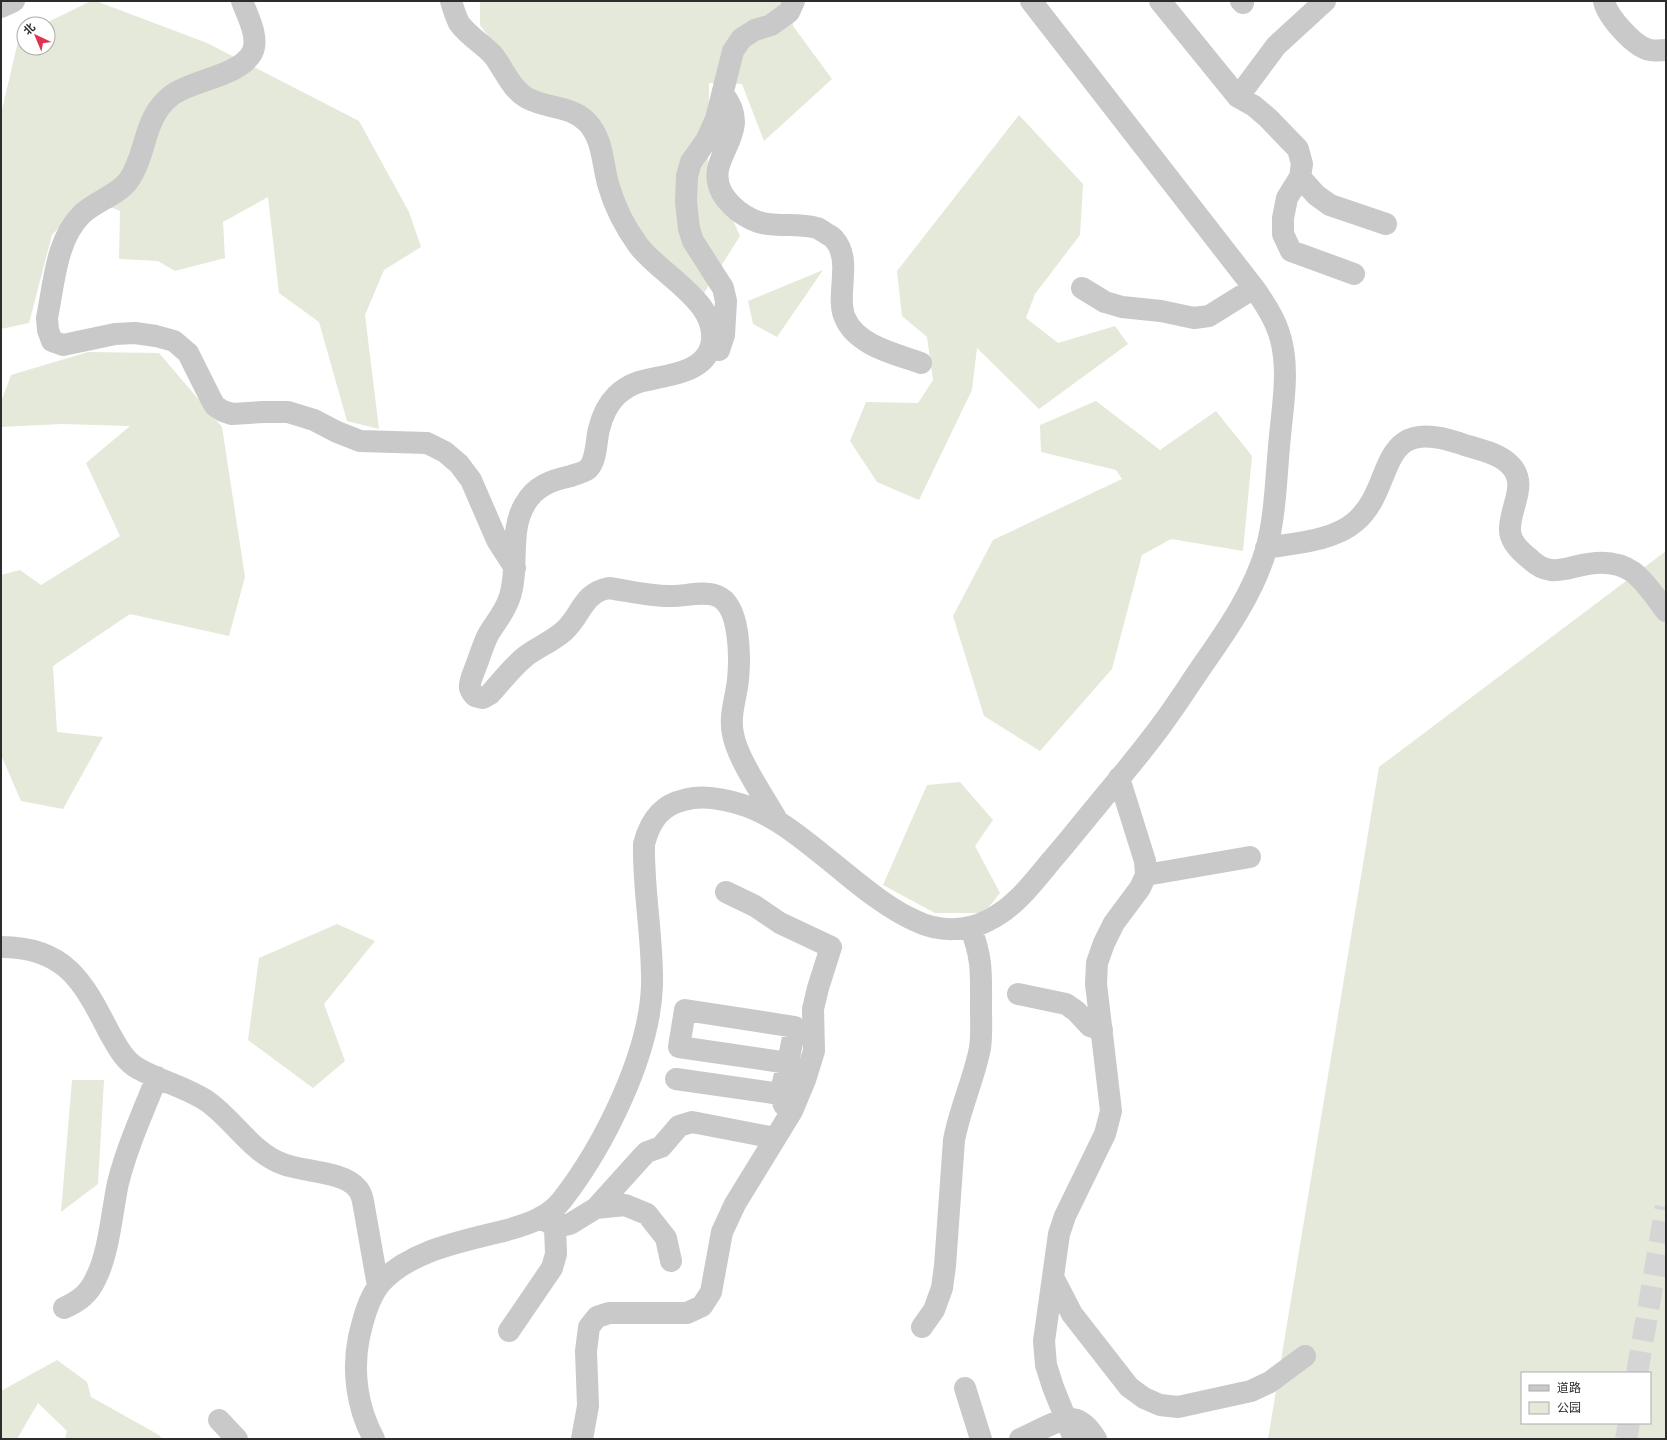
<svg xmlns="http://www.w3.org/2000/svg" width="1667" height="1440" font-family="'PT Sans Narrow','Noto Sans SC',sans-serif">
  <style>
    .green { fill: #e4e9da; fill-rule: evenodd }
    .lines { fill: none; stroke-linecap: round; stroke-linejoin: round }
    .highway-tunnel { stroke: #d5d5d5; stroke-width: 22; stroke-dasharray: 22 11; stroke-linecap: butt }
    .minor { stroke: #c9c9c9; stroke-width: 22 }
  </style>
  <rect width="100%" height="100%" fill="#fff"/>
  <path class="green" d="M91 1H96L207 43 359 121 409 212 421 247 384 270 365 315 379 429 347 421 319 322 279 293 268 197 223 222 225 258 175 271 158 261 119 259 120 211 88 198 52 235 29 323 1 329V114L19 37 24 34V48H48V24H44Z
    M480 1H790L793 26 832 79 764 141 742 84 709 83 708 164 740 236 704 293 649 245 618 188 600 124 526 88 480 25Z
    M1019 115 1083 184 1080 235 1035 294 1026 318 1058 343 1115 326 1128 344 1039 409 977 348 972 390 919 500 877 482 850 441 866 402 918 403 933 380 927 337 902 316 897 271Z
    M823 270 777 337 753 324 748 301Z
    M88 352 159 353 222 427 245 577 229 636 130 614 53 666 57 732 103 737 63 809 21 801 1 755V575L20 570 41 585 120 536 86 463 130 426 62 424 1 427V402L11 375Z
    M1096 401 1160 450 1216 411 1252 456 1243 551 1171 539 1142 555 1112 669 1040 751 984 716 953 616 993 540 1122 479 1116 470 1041 452 1040 425Z
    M1666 551V1439H1268L1379 767ZM1522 1373H1650V1423H1522Z
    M960 782 993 820 975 846 1000 893 984 913H935L883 885 927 785Z
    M337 924 375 941 324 1004 345 1061 313 1088 248 1040 259 958Z
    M72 1080H104L98 1184 61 1212Z
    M57 1360 87 1382 91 1397 159 1435 162 1439H94L93 1437 92 1439H65L67 1431 38 1403 17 1439H1V1391Z"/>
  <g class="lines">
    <path class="highway-tunnel" d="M1637 1373 1666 1207
      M1626 1439 1629 1423"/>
    <path class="minor" d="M242 1C247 15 260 38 252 53 238 77 194 79 172 95 142 118 148 152 129 180 118 195 96 201 82 214 56 239 54 284 47 318L48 330 52 341 63 345 115 334 135 333 156 336 174 341 188 353 210 397 215 406 223 411 232 414 263 412H288L314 420 337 432 360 441 427 443 445 452 459 464 471 480 497 540 515 568
      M451 1C453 8 456 17 459 23 468 36 483 44 493 55 504 69 511 89 527 98 547 109 570 105 587 122 604 140 602 165 609 187 615 208 626 228 638 245 660 275 722 303 711 346 703 375 662 375 639 382 630 385 623 389 616 396 607 405 602 417 599 429 596 440 597 460 588 469 583 473 576 474 571 476 552 480 535 486 525 504 508 532 520 569 509 599 504 613 495 623 488 635 483 645 480 656 476 666 474 672 469 681 470 688 471 691 473 694 475 696L483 698 490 694C502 681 512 667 526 656 538 647 553 641 564 631 582 615 582 593 609 588 629 591 649 596 669 596 684 597 702 590 717 596 741 605 740 659 738 680 736 698 729 716 733 734 737 758 764 797 777 820
      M1160 1 1238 97 1254 106 1268 118 1298 149 1302 164 1300 177 1287 198 1283 218V234L1291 251 1354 274
      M1241 1 1243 3
      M1604 1C1607 16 1634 47 1650 50 1655 51 1661 50 1666 50
      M1 7 14 1
      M723 94C756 135 702 156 722 193 726 200 732 206 738 211 745 216 753 221 762 223 780 227 799 223 817 228 820 229 824 232 827 234 829 235 833 237 834 239 843 249 844 261 843 273 843 288 839 305 845 318 857 346 896 354 921 363
      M1238 97 1276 46 1325 1
      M1300 177 1316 195 1330 205 1386 224
      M1082 288 1105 302 1122 307 1161 311 1194 318 1209 316 1254 288
      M719 350 724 335 726 301 723 288 693 241 689 229 686 202 687 176 691 162 706 141 716 119 733 51 742 38 755 30 771 25 789 12 794 1
      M1266 548C1294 543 1333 541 1355 522 1397 487 1374 414 1459 443 1475 449 1497 452 1509 464 1530 483 1509 508 1510 530 1510 541 1521 552 1530 559 1535 564 1543 569 1551 570 1560 571 1569 568 1578 566 1597 561 1616 560 1633 572 1646 582 1656 598 1666 611
      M1146 875 1250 857
      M1 947C65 947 83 981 109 1032 117 1046 124 1061 139 1069 160 1081 186 1087 207 1101 234 1120 251 1152 283 1164 303 1172 343 1171 357 1188 362 1193 363 1201 364 1207L378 1286
      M1018 994 1066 1004 1076 1011 1090 1026 1102 1030
      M788 1063 679 1047 685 1010 795 1027 788 1063 780 1094 784 1105 792 1111
      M676 1079 780 1094
      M596 1208 625 1205 647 1214 666 1238 671 1261
      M541 1217 555 1227 570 1224 596 1208 642 1157 647 1152 661 1147 679 1126 692 1122 775 1138
      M1053 1277 1072 1314 1129 1387 1144 1398 1160 1405 1178 1407 1251 1391 1270 1382 1305 1356
      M64 1308C79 1301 89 1294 96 1278 109 1253 112 1211 118 1183 127 1147 143 1112 157 1077
      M922 1327 934 1310 942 1288 945 1266 954 1140C960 1108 974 1079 980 1048 982 1035 981 1022 981 1008 981 976 983 958 970 927
      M509 1331 552 1268 556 1254 555 1227
      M965 1388 981 1439
      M219 1420 237 1439
      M374 1439C357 1408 352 1371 359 1337 363 1320 368 1300 379 1285 408 1250 465 1241 507 1230 528 1224 548 1218 562 1200 604 1146 650 1054 652 985 653 938 643 891 644 844 650 821 661 805 684 800 697 796 710 797 724 800 773 809 807 843 845 873 867 891 891 910 916 921 938 932 967 932 989 920 1015 907 1032 884 1051 861 1066 844 1080 826 1095 808 1118 780 1142 752 1163 723 1177 704 1189 685 1202 666 1228 629 1253 593 1266 550 1276 514 1276 474 1280 436 1283 403 1290 366 1279 333 1274 317 1264 302 1254 288L1031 1
      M582 1439 588 1406 586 1351 589 1327 597 1317 609 1313H687L702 1306 711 1292 722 1232 735 1204 792 1111 805 1080 814 1051 813 1009 818 988 831 947 780 923 755 906 726 892
      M1020 1439C1030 1435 1057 1420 1066 1419 1080 1417 1090 1429 1096 1439
      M1074 1439 1053 1387 1046 1365 1044 1341 1059 1234 1065 1216 1105 1134 1111 1111 1096 984 1097 963 1104 943 1114 923 1140 888 1146 875 1145 861 1119 778"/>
  </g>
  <rect width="1667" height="1440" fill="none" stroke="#2c2c2c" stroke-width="4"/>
  <rect x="1521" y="1372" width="130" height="52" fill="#ffffff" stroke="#ababab"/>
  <rect x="1529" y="1385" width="20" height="6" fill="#c9c9c9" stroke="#ababab"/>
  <text x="1557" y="1392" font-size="12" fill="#2c2c2c">道路</text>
  <rect x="1529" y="1402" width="20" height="12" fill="#e4e9da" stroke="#ababab"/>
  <text x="1557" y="1412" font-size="12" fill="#2c2c2c">公园</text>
  <g transform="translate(36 36) rotate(316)"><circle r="19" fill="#ffffff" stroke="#ababab"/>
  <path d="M0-3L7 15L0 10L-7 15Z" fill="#dd3453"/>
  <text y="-6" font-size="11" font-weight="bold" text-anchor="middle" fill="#2c2c2c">北</text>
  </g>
</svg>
